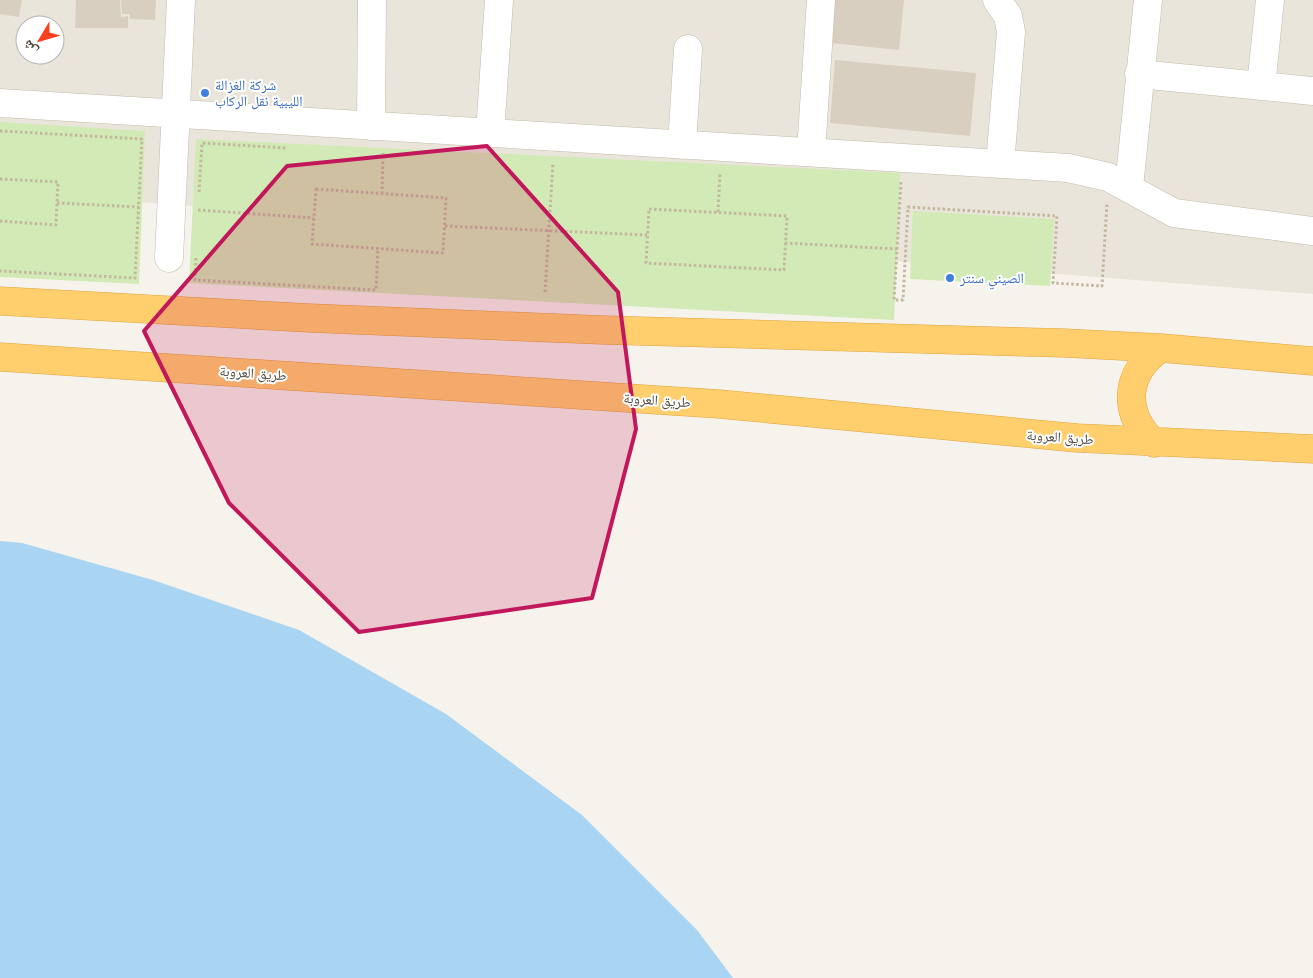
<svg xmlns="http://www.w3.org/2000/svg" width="1313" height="978" font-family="Helvetica,'Noto Naskh Arabic',sans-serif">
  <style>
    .residential { fill: #eae5da; fill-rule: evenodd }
    .green { fill: #d2eab5 }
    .water { fill: #a9d4f2 }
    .building { fill: #d8cfc1 }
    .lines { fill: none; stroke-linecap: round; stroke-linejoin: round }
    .minor-casing { stroke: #c2bbae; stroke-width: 29 }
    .highway-casing { stroke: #e0a43c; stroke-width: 29 }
    .path { stroke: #c4b79f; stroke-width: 3; stroke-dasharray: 2.5 2.5; stroke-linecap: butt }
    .minor { stroke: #fff; stroke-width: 28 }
    .highway { stroke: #ffcf6e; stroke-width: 28 }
    .marked { fill: #c2185b; fill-opacity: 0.2; stroke: #c2185b; stroke-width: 4; stroke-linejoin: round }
    .shop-dot { fill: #3f7fe0; stroke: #fff; stroke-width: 2 }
    .labels { text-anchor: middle; stroke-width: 4; stroke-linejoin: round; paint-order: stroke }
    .shop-label { font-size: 14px; fill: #366cbe; stroke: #fff; text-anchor: start }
    .street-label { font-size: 14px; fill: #4b4439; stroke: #fff }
  </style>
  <rect width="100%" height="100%" fill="#f6f3ec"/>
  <path class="residential" d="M0 0H1313V294L0 191ZM25 25H55V55H25Z"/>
  <path class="green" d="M0 122 145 131 139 284 0 277Z
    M196 139 900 173 894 320 189 283Z
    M913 211 1054 219 1050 286 910 279Z"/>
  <path class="water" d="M0 541 22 543 153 580 299 630 446 714 582 815 697 930 733 978H0Z"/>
  <path class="building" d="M0 0H22L19 17 0 14Z
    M76 0H120L121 17 128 16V28H75Z
    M121 0H156L155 20 130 19V14H122Z
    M835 0H904L899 50 831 43Z
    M835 60 976 73 970 136 830 123Z"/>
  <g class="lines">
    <g class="minor-casing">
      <path id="minor" d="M997 0 1008 16 1011 32 1000 164
        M1139 74 1313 91
        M1261 86 1270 0
        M0 103 1068 168 1108 177 1174 213 1313 231
        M371 126 372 0
        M490 133 499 0
        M682 145 688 49
        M811 152 821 0
        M1129 187 1148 0
        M169 258 181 0"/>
    </g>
    <g class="highway-casing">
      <path id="highway" d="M0 301 309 318 603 330 1064 343 1161 348 1313 361
        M0 357 719 404 1077 438 1313 449
        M1154 443C1122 413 1124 373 1161 348"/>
    </g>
    <path class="path" d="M0 131 142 139 135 278 0 271
      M0 179 58 182 56 225 0 221
      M901 182 894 300H903L908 207 1057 216 1053 283 1102 286 1107 203
      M316 189 446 198 443 253 312 244Z
      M199 192 202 143 286 148
      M382 194 383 153
      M57 203 139 207
      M649 209 787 216 784 270 646 263Z
      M198 210 314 218
      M718 212 720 172
      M445 226 647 235
      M785 243 897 249
      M196 258 195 280 376 290 378 248
      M545 292 553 163"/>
    <use href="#minor" class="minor"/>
    <use href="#highway" class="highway"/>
  </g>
  <path class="marked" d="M487 146 618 292 636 429 592 598 359 632 229 503 144 331 287 166Z"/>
  <g class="shop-dot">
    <circle cx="205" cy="93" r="5"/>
    <circle cx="950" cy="278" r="5"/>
  </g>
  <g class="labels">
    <g class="shop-label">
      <text x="215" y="90">شركة الغزالة<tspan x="215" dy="16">الليبية نقل الركاب</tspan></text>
      <text x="960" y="283">الصيني سنتر</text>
    </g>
    <g class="street-label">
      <text transform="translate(253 373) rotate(4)" y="5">طريق العروبة</text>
      <text transform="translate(657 400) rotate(4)" y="5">طريق العروبة</text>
      <text transform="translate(1060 437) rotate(4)" y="5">طريق العروبة</text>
    </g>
  </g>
  <g transform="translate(40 40) rotate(232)"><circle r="24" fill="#ffffff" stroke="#b7b4b0"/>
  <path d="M0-4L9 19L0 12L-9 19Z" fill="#fc3f1d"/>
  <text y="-8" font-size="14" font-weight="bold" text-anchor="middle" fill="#4b4439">ش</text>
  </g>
</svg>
